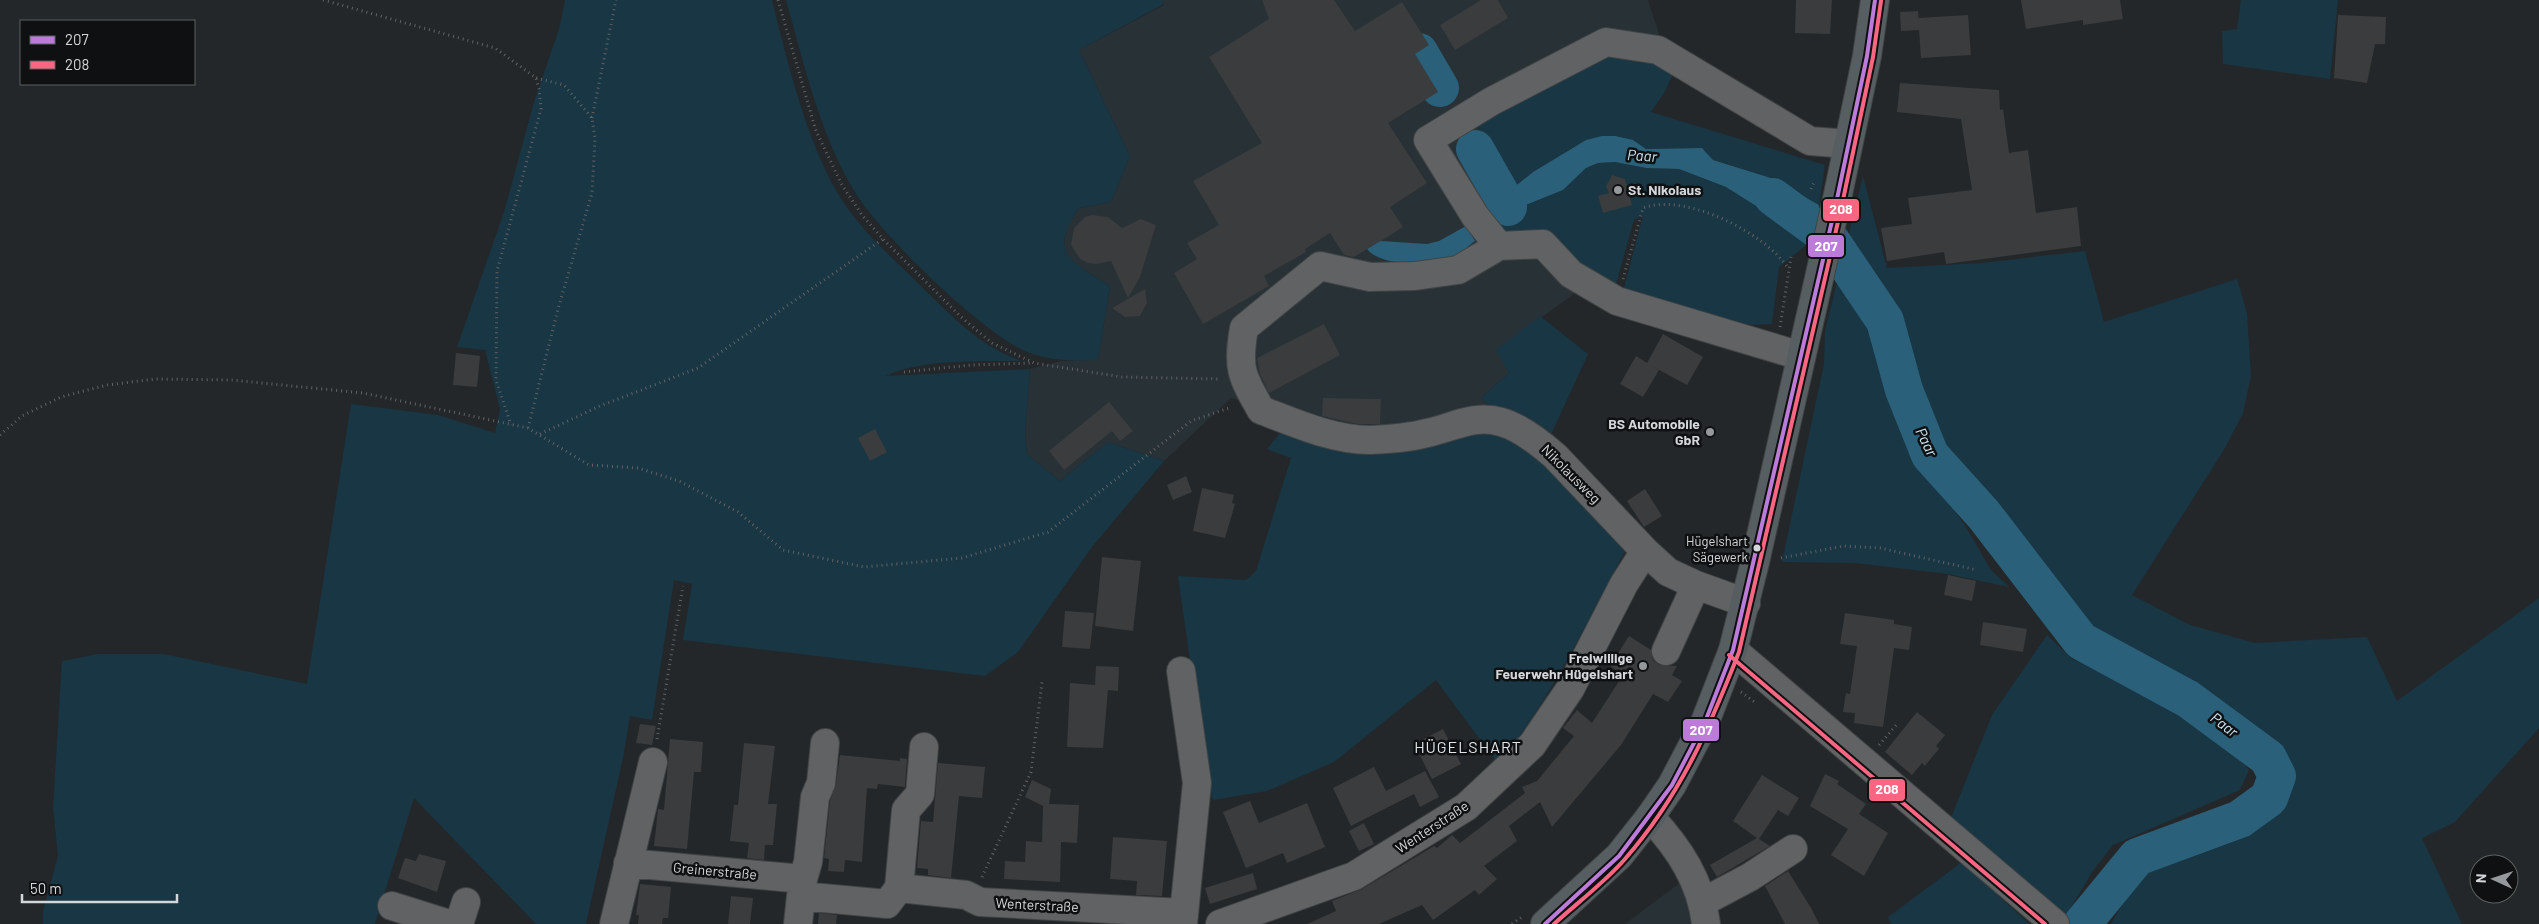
<svg xmlns="http://www.w3.org/2000/svg" width="2539" height="924" font-family="Barlow,sans-serif">
  <style>
    .built { fill: #283136 }
    .green { fill: #183644 }
    .water { fill: #2a6079 }
    .lines { fill: none; stroke-linecap: round; stroke-linejoin: round }
    .river { stroke: #2a6079; stroke-width: 38 }
    .building { fill: #3a3c3d }
    .minor-casing { stroke: #414445; stroke-width: 30 }
    .major-casing { stroke: #414445; stroke-width: 30 }
    .path { stroke: #616264; stroke-width: 3; stroke-dasharray: 1 4; stroke-linecap: butt }
    .minor { stroke: #606263; stroke-width: 28 }
    .major { stroke: #575e62; stroke-width: 28 }
    .bus-1-casing { stroke: #0e1011; stroke-width: 8 }
    .bus-2-casing { stroke: #0e1011; stroke-width: 8 }
    .bus-1 { stroke: #bd7bd9; stroke-width: 4 }
    .bus-2 { stroke: #fa6682; stroke-width: 4 }
    .poi-dot { fill: #96999b; stroke: #0e1011; stroke-width: 2 }
    .bus-dot { fill: #d4d7d9; stroke: #0e1011; stroke-width: 2 }
    .labels { text-anchor: middle; stroke-width: 5; stroke-linejoin: round; paint-order: stroke }
    .bus-label { font-size: 13px; fill: #d4d7d9; stroke: #0e1011; text-anchor: end }
    .poi-label { font-size: 14px; font-weight: bold; fill: #d4d7d9; stroke: #0e1011; text-anchor: end }
    .street-label { font-size: 14px; fill: #d4d7d9; stroke: #0e1011 }
    .water-label { font-size: 15px; font-style: italic; fill: #cee6f3; stroke: #0e1011 }
    .quarter-label { font-size: 16px; letter-spacing: 1px; fill: #dfe5e8; stroke: #0e1011 }
    .line-badge { stroke: #0e1011; stroke-width: 2 }
    .badge-label { font-size: 14px; text-anchor: middle; font-weight: bold; fill: #fff }
  </style>
  <rect width="100%" height="100%" fill="#242729"/>
  <path class="built" d="M1162 0H1648L1660 37 1475 118 1507 192 1483 212 1593 280 1497 350 1509 373 1481 398 1491 407 1413 429 1343 431 1231 398 1164 461 1108 442 1060 481 1027 454 1025 434 1030 369 1061 361 1098 359 1110 286 1071 262 1064 247 1066 227 1079 208 1111 202 1130 156 1079 50 1164 5Z
    M1681 882 1697 924H1625Z"/>
  <path class="green" d="M565 0H772C787 61 809 152 844 203 866 236 897 262 924 289 957 321 977 344 1021 361 983 361 918 359 886 376L1030 369 1025 434 1027 454 1060 481 1108 442 1164 461 1092 547 1018 652 985 676 683 640 692 584 674 580 652 720 630 716 623 758 586 924H536L414 798 375 924H43V911L58 856 53 807 62 661 98 654H164L307 684 351 404 438 415 495 433 500 409 485 350 457 347 504 212 534 102 560 26Z
    M786 0H1162L1164 4 1079 50 1130 156 1111 202 1079 208C1047 254 1072 262 1110 286L1098 360C1073 361 1051 361 1027 352 984 335 876 230 853 189 819 131 804 64 786 0Z
    M2241 0H2338L2330 79 2223 64 2222 31 2237 29Z
    M1609 53H1634L1674 72 1664 93 1651 112 1825 165 1819 205 1771 178 1713 160 1702 148 1646 149 1633 140H1586L1533 172 1507 192 1475 118Z
    M1615 162 1646 168 1679 169 1726 187 1811 241 1779 267 1772 324 1752 325 1623 292 1643 215 1634 220 1614 291 1494 226 1521 207 1563 190 1586 168 1598 163Z
    M1863 176 1887 268 1981 263 2085 251 2104 322 2237 279 2247 313 2251 376 2243 413 2225 448 2132 595 2190 625 2255 643 2367 637 2397 701 2539 598V728L2455 822 2422 838 2462 924H2111L2136 880 2173 850 2205 837 2237 832 2284 805 2281 768 2266 746 2180 683 2101 639 1948 446 1933 479 1966 527 1991 570 2009 587 1948 574 1855 563 1782 562 1824 364 1825 331Z
    M1540 316 1588 354 1548 441 1491 407 1481 398 1509 373 1496 350Z
    M1285 427 1500 433 1534 448 1621 538 1625 551C1586 624 1551 700 1498 764L1436 680 1334 762 1267 791 1213 800 1207 781 1178 576 1246 580 1256 571 1291 458 1267 449Z
    M2047 635 2072 659 2157 694 2233 748 2249 770 2240 790 2113 845 2092 872 2066 916 1949 823 1992 715Z
    M1962 862 2029 924H1891L1888 917Z"/>
  <path class="water" d="M1602 136H1615L1633 140 1646 149 1702 148 1713 160 1771 178 1819 205 1811 241 1726 187 1679 169 1646 168 1615 162 1598 163 1586 168 1563 190 1521 207 1494 226 1483 212 1533 172 1586 140Z
    M1372 226 1381 241 1427 244 1439 241 1466 226 1475 241C1468 246 1458 257 1450 259 1429 265 1381 267 1367 249Z
    M2137 857 2135 864 2101 912 2096 924H2064L2070 914 2077 910 2116 872Z"/>
  <g class="lines">
    <path class="river" d="M1419 52 1440 88
      M1475 149 1508 207
      M1773 197 1829 238 1885 321 1904 390 1930 455 1984 515 2081 641 2188 699 2268 758 2277 776 2269 798 2240 819 2137 857 2082 924"/>
  </g>
  <path class="building" d="M1262 0H1334L1355 31 1402 2 1429 45 1415 54 1438 92 1388 123 1427 183 1390 207 1403 227 1384 239 1354 257 1344 255 1330 233 1305 249 1306 252 1264 276 1269 286 1203 324 1174 273 1197 259 1187 243 1219 225 1193 181 1262 143 1209 57 1269 19Z
    M1481 0H1498L1508 18 1455 50 1440 25Z
    M1796 0H1832L1830 34 1795 33Z
    M2021 0H2120L2123 19 2083 25V20L2026 29Z
    M1918 11 1919 23 1918 18 1968 15 1971 55 1921 58 1919 30 1901 31 1900 12Z
    M2338 15 2386 17 2385 44H2375L2367 83 2334 78Z
    M1900 83 1999 90 2000 110 2003 109 2009 153 2028 150 2036 213 2077 207 2081 246 1946 264 1944 252 1887 261 1881 228 1912 224 1908 198 1972 190 1961 119 1897 112Z
    M1612 175 1625 179 1632 205 1603 213 1598 196 1609 193 1606 186Z
    M1092 215 1108 217 1122 228 1141 219 1156 225 1140 277 1128 298 1111 261 1096 264 1088 263 1080 259 1071 245 1074 228 1085 217Z
    M1145 289 1147 303 1140 316 1125 317 1112 308Z
    M1324 324 1340 355 1269 393 1260 374 1257 358Z
    M1663 334 1703 357 1687 385 1650 365 1659 370 1643 397 1620 384 1636 356 1647 363Z
    M456 353 480 356 477 387 453 385Z
    M1323 398 1381 399 1380 424H1358L1322 416Z
    M1109 402 1133 431 1120 441 1112 431 1064 470 1049 451Z
    M875 429 887 452 870 461 858 438Z
    M1186 476 1192 492 1173 500 1167 485Z
    M1202 488 1234 495 1232 503 1235 504 1225 538 1193 531Z
    M1645 489 1662 516 1644 527 1627 501Z
    M1102 557 1141 561 1133 631 1095 626Z
    M1948 575 1976 581 1972 601 1944 595Z
    M1065 611 1094 613 1090 649 1062 647Z
    M1845 613 1894 620V624L1912 627 1909 650 1894 648 1883 727 1854 723 1855 713 1843 712 1846 693 1850 694 1857 646 1840 644Z
    M1983 622 2027 629 2023 652 1980 645Z
    M1629 636 1651 650 1653 660 1659 665 1677 666 1672 675 1682 681 1668 702 1653 694 1621 745 1552 827 1540 802 1509 826 1517 841 1484 866 1497 879 1479 895 1475 890 1433 920 1422 905 1379 924H1307L1336 911 1332 901 1362 889 1434 846 1437 848 1452 835 1460 843 1525 793 1522 787 1537 781 1574 736 1563 728 1577 710 1592 723 1623 675 1610 666Z
    M1096 666 1119 667 1118 691 1108 690 1103 748 1067 747 1070 683 1095 685Z
    M1917 712 1945 735 1936 746 1939 749 1932 757 1925 766 1922 763 1912 775 1885 752Z
    M640 724 656 726 652 745 636 743Z
    M1443 729 1461 764 1432 779 1414 744Z
    M670 739 703 742 701 772H694L687 849 654 846 658 809 664 810Z
    M744 743 775 746 768 804H777L773 845H765L764 860 747 858 749 843 730 841 734 805H738Z
    M840 755 900 761V758L907 759 905 787 878 784 877 789 867 788 862 862 845 860 844 872 828 871 829 859 824 858 830 801 836 785Z
    M938 763 985 767 982 798 959 796 951 878 928 875V869L917 868 921 821 933 822Z
    M1374 767 1386 791 1425 771 1439 797 1420 807 1414 794 1351 826 1333 788Z
    M1825 774 1839 781 1837 784 1866 804 1859 814 1888 833 1864 876 1831 855 1848 829 1810 806Z
    M1762 775 1799 798 1788 816 1778 810 1759 839 1770 846 1717 877 1710 865 1757 838 1733 821Z
    M1032 780 1051 789 1049 804 1079 805 1077 843 1061 842 1060 882 1004 879 1005 861 1025 862 1026 841 1042 842 1043 806 1025 797Z
    M1250 801 1259 823 1307 803 1325 847 1287 863 1283 853 1246 868 1223 812Z
    M1364 823 1374 844 1359 851 1349 831Z
    M1113 837 1167 841 1162 896 1136 895 1137 881 1110 879Z
    M419 854 446 861 437 892 398 878 405 858 416 861Z
    M1788 871 1811 908 1819 924H1785L1765 886Z
    M1253 873 1257 889 1210 904 1205 888Z
    M640 884 671 887 668 918H663L662 924H638L639 915H636Z
    M731 896 753 898 750 924H728Z
    M819 913 837 915 836 924H818Z"/>
  <g class="lines">
    <g class="minor-casing">
      <path id="minor" d="M1499 246 1475 216 1428 140 1492 101 1606 42 1658 50 1810 141 1848 144
        M1746 603 1696 585 1668 572 1645 551 1555 456C1540 443 1520 427 1501 422 1475 414 1451 428 1427 433 1408 438 1389 439 1370 440 1333 440 1295 423 1261 410 1241 375 1237 368 1244 328L1320 266 1370 277 1415 276 1458 270 1499 246 1543 244 1571 274 1617 301 1801 356
        M1733 650 2055 924
        M1666 651 1696 585
        M1181 671 1197 783 1183 924
        M1650 817C1679 848 1701 881 1706 924
        M628 863 803 879 801 896 887 904 899 888 966 895 980 902 1183 913
        M803 879 808 862 815 797 821 783 825 743
        M899 888 906 810 920 794 924 747
        M1703 902 1750 877 1793 849
        M392 906 449 924
        M459 924 466 902
        M614 924 653 762
        M798 924 801 896
        M1220 924 1354 876 1466 807 1532 745 1570 689 1624 584 1645 551"/>
    </g>
    <g class="major-casing">
      <path id="major" d="M1545 924 1619 856 1650 817 1672 785 1705 722 1733 650 1755 562 1837 199 1867 56 1875 0"/>
    </g>
    <path class="path" d="M323 0 495 48 536 78 539 89 541 109 497 271 496 380 511 425
      M778 0 816 131 842 185 862 215 883 239 961 317 992 343 1034 363 1122 377 1220 379
      M592 118 616 0
      M1811 189 1815 180
      M1623 279 1643 208C1685 192 1765 233 1788 268
      M1780 327 1791 257
      M904 372 971 365 1033 363
      M528 428 558 309 592 193 595 138 592 118 564 85 536 78
      M540 434 600 406 698 368 883 239
      M0 435 22 416 61 397 107 385 156 379 232 380 363 393 528 428 589 465 638 468 679 481 738 512 783 550 864 567 962 558 1048 532 1191 421 1232 407
      M1781 558 1843 546 1880 548 1977 570
      M1741 692 1756 703
      M657 739 683 586
      M1879 745 1898 723
      M982 877 1031 772 1042 682
      M1512 924 1522 917"/>
    <use href="#minor" class="minor"/>
    <use href="#major" class="major"/>
    <g class="bus-1-casing">
      <path id="bus-1" d="M1545 924 1619 856 1672 785 1705 722 1733 650 1837 199 1867 56 1875 0"/>
    </g>
    <g class="bus-2-casing">
      <path id="bus-2" d="M1729 655 2045 924
        M1554 924C1577 903 1604 883 1625 859 1680 796 1709 729 1739 652L1843 200 1873 57 1881 1"/>
    </g>
    <use href="#bus-1" class="bus-1"/>
    <use href="#bus-2" class="bus-2"/>
  </g>
  <g class="poi-dot">
    <circle cx="1618" cy="190" r="5"/>
    <circle cx="1710" cy="432" r="5"/>
    <circle cx="1643" cy="666" r="5"/>
  </g>
  <circle class="bus-dot" cx="1757" cy="548" r="4.5"/>
  <g class="labels">
    <g class="bus-label">
      <text x="1748" y="546">Hügelshart<tspan x="1748" dy="16">Sägewerk</tspan></text>
    </g>
    <g class="poi-label">
      <text x="1628" y="195" text-anchor="start">St. Nikolaus</text>
      <text x="1700" y="429">BS Automobile<tspan x="1700" dy="16">GbR</tspan></text>
      <text x="1633" y="663">Freiwillige<tspan x="1633" dy="16">Feuerwehr Hügelshart</tspan></text>
    </g>
    <g class="street-label">
      <text transform="translate(1571 474) rotate(45)" y="5">Nikolausweg</text>
      <text transform="translate(1432 827) rotate(-33)" y="5">Wenterstraße</text>
      <text transform="translate(715 871) rotate(5)" y="5">Greinerstraße</text>
      <text transform="translate(1037 905) rotate(3)" y="5">Wenterstraße</text>
    </g>
    <g class="water-label">
      <text transform="translate(1642 156) rotate(4)" y="5">Paar</text>
      <text transform="translate(1926 442) rotate(64)" y="5">Paar</text>
      <text transform="translate(2224 725) rotate(37)" y="5">Paar</text>
    </g>
    <g class="quarter-label">
      <text x="1468" y="753">HÜGELSHART</text>
    </g>
  </g>
  <g class="line-badge">
    <rect x="1822" y="198" width="38" height="24" rx="5" fill="#fa6682"/>
    <rect x="1807" y="234" width="38" height="24" rx="5" fill="#bd7bd9"/>
    <rect x="1682" y="718" width="38" height="24" rx="5" fill="#bd7bd9"/>
    <rect x="1868" y="778" width="38" height="24" rx="5" fill="#fa6682"/>
  </g>
  <g class="badge-label">
    <text x="1841" y="214">208</text>
    <text x="1826" y="251">207</text>
    <text x="1701" y="735">207</text>
    <text x="1887" y="794">208</text>
  </g>
  <rect x="20" y="20" width="175" height="65" fill="#0e1011" stroke="#5d6061"/>
  <rect x="30" y="36" width="25" height="8" fill="#bd7bd9" stroke="#5d6061"/>
  <text x="65" y="45" font-size="15" fill="#d4d7d9">207</text>
  <rect x="30" y="61" width="25" height="8" fill="#fa6682" stroke="#5d6061"/>
  <text x="65" y="70" font-size="15" fill="#d4d7d9">208</text>
  <g transform="translate(2494 879) rotate(273)"><circle r="24" fill="#0e1011" stroke="#5d6061"/>
  <path d="M0-4L9 19L0 12L-9 19Z" fill="#96999b"/>
  <text y="-8" font-size="14" font-weight="bold" text-anchor="middle" fill="#d4d7d9">N</text>
  </g>
  <path d="M22 894v8h155v-8" fill="none" stroke="#d4d7d9" stroke-width="2.5"/>
  <text x="30" y="894" font-size="15" fill="#d4d7d9" stroke="#0e1011" stroke-width="4" paint-order="stroke">50 m</text>
</svg>
